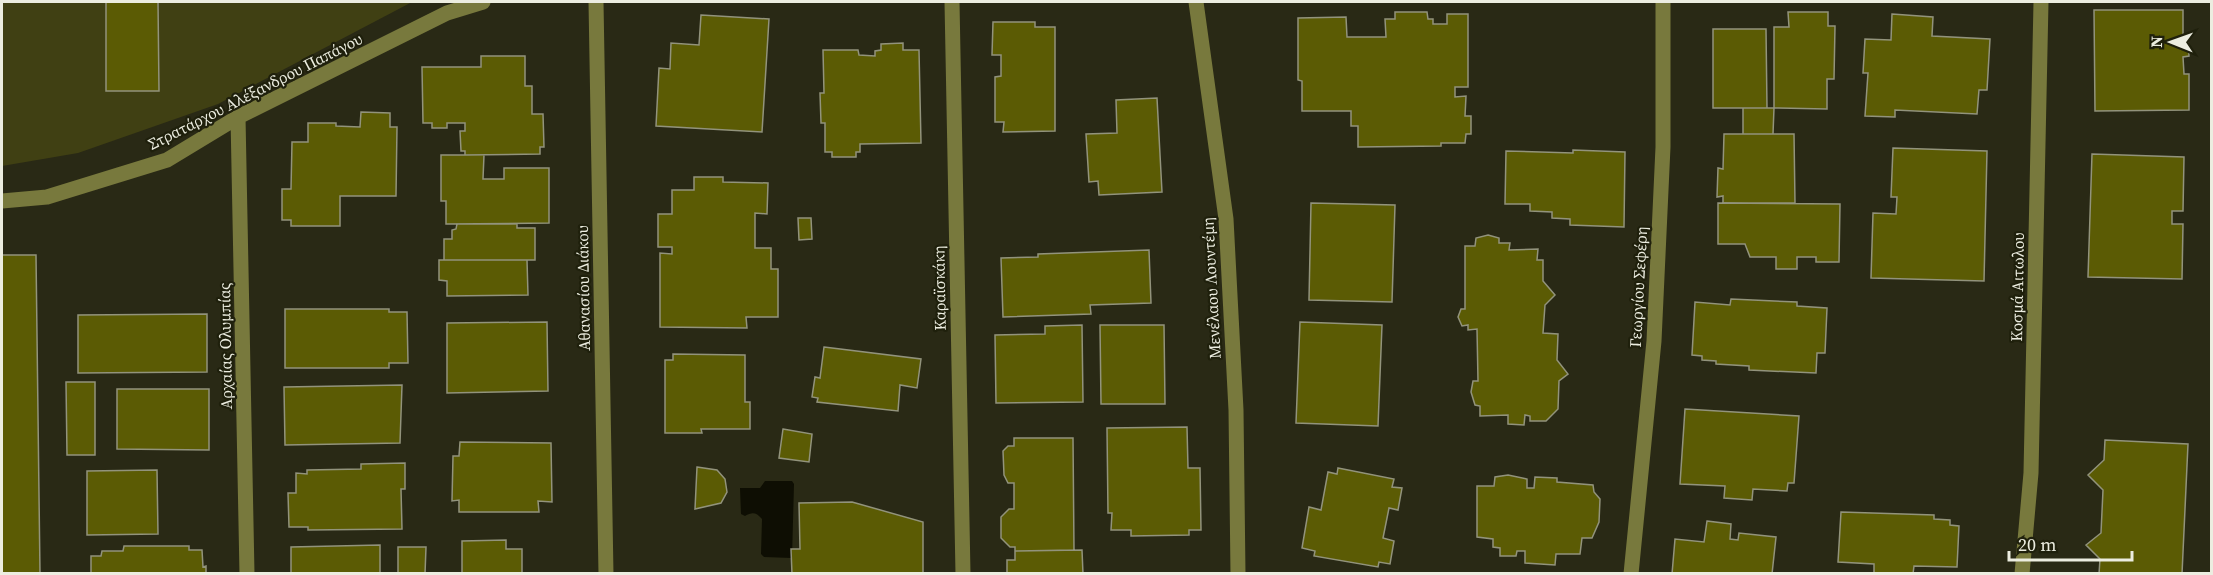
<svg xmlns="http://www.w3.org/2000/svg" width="2213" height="575" font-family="'Source Serif 4',serif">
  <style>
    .green { fill: #404013 }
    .water { fill: #0e0e03 }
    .building { fill: #5b5b04; stroke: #92937c; stroke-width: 1.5 }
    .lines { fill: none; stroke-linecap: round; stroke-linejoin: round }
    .minor { stroke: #78793d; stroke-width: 15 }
    .labels { text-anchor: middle; stroke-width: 4.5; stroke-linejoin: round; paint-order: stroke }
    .street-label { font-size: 16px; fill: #ecede0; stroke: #1f200c }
  </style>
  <rect width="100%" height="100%" fill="#292915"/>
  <path class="green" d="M2 2H412L218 104 78 153 2 166Z"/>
  <path class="water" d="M765 481H792L794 484 792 558 764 557 761 554 762 519C756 512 752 512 745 516L741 514 740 488H760Z"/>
  <path class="building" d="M106 2H158L159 91H106Z
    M2094 10H2183V39H2188L2189 56 2183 57 2184 74H2189V110L2095 111Z
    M1395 12H1427L1428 19H1433V24H1447V14H1468V87H1455V97L1466 96 1465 116H1471V134H1466L1465 143H1441V146L1358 147V126H1351V111H1302V81L1298 80V18L1346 17 1347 37H1386L1385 19H1395Z
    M1788 12H1828V26H1835L1834 79H1827V109L1774 108V27H1789Z
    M1892 14 1933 17 1932 36 1990 39 1987 90H1979L1977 114 1895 110V117L1865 116 1868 73H1863L1865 39 1891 40Z
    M701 15 769 19 762 132 656 126 659 68 670 69 671 43 699 45Z
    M993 22H1035V27H1055V131L1003 132 1004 122H995V77L1001 76V55H992Z
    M1713 29H1766L1767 108H1713Z
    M903 43V50H919L921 143 860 144V152H856V157H832V152H825V123H821L820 93H824L823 50H858L859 55 875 56V51L881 50V44Z
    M481 56H525V86H532V114H543L544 147H540V154L465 155V151H461L460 131H465V123H447V128H432V123H423L422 67H481Z
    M1157 98 1162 192 1099 195 1098 181 1089 182 1086 134 1117 133 1116 100Z
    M1743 108H1774L1773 134H1743Z
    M361 112 390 113V127H397L396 196H340V226H291V220H282V189H291L292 142H308V123H336V126L360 127Z
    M1724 134H1794L1795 203H1723V196L1717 197 1718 168 1723 169Z
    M1893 148 1987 151 1984 281 1871 278 1873 213 1896 214 1897 197H1891Z
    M1573 150 1625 152 1624 227 1570 225V219L1552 218V212L1530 211V204H1505L1506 151 1573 153Z
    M2092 154 2184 157 2183 211H2172V224H2183L2182 279 2088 277Z
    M441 155H484L483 179H504V168H549V223L446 224V201H441Z
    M694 177H723V182L768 183 767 214 755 213V248H771V269H778V317H746L747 328 660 327V253L672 254V247H658V214H672V190H694Z
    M1311 203 1395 205 1392 302 1309 300Z
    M1718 203 1840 204 1839 262H1816V257H1797V269H1776V257H1750L1745 244H1718Z
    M798 218H811L812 239 799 240Z
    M457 224H517V228H535V260H444V239H452V230L456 229Z
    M1488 235 1499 238V243H1510L1509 250 1538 249 1537 260H1543V281L1555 295 1545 305 1543 333 1558 334 1557 360 1568 374 1559 381 1558 409 1546 421H1530V416L1525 415 1524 425 1508 424V415L1480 416V406L1475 405 1471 392 1473 381H1478L1477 329 1468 330V325L1462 326 1458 317 1461 309H1465V246H1475L1476 238Z
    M1149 250 1151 303 1090 305 1091 314 1003 317 1001 258 1038 257V254Z
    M2 255H36L40 574H2Z
    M439 260H527L528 295 447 296V281L439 280Z
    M1731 299 1797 302V306L1827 308 1825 353H1817L1816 373 1749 370V366L1716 364V361L1702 360V356L1692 355 1695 302 1730 305Z
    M285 309H389V312H407L408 363H389V368H285Z
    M207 314V372L78 373V315Z
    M547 322 548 391 447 393V323Z
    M1300 322 1382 325 1378 426 1296 423Z
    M1082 325 1083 402 996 403 995 335 1045 334V326Z
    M1100 325H1164L1165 404H1101Z
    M824 347 921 359 917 388 900 385 898 411 817 402 818 398 812 397 815 377 820 378Z
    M673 354 745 355V402H750V429H701L702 433H665V360H673Z
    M66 382H95V455H67Z
    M402 385 400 443 285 445 284 387Z
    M117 389H209V450L117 449Z
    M1685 409 1799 416 1794 483H1788L1787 491 1753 489 1752 500 1724 498 1725 486 1680 484Z
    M1187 427 1188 468H1200L1201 530H1189V535L1131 536V530H1111L1112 513H1108L1107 428Z
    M783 429 812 434 809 462 779 458Z
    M1014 438H1073L1074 550 1015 551V547H1010L1001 538V517L1009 509H1014V483H1008L1004 475 1003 451 1008 446H1014Z
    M2105 440 2188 444 2182 574H2099L2100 559 2086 545 2101 533 2103 490 2088 475 2104 460Z
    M460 442 551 443 552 502 538 501 539 512H459V500L452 501 453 456H459Z
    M405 463V489H401L402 529 308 530V527H289L288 493H296V473L307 474V470L361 469V464Z
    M697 467 717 470 725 479 727 492 721 503 695 509Z
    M1338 468 1394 479 1392 487 1402 488 1398 510 1389 508 1383 538 1394 541 1390 564 1379 562 1378 567 1314 556 1315 551 1302 548 1309 507 1321 510 1328 472 1337 474Z
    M157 470 158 534 87 535V471Z
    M1508 475 1527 479V488H1534L1535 477 1557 478V482L1593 485 1594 492 1600 499 1599 522 1592 538H1582L1580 554H1556L1555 565 1525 563V551H1517L1516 556H1500V548L1493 547V539L1477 537V486H1494L1495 477Z
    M852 502 923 522V574H792L791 549H800L799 503Z
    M1841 512 1934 515V519L1950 520V525L1959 526 1957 567 1914 566 1913 574H1874V564L1838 562Z
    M1707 521 1731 524 1730 539 1738 540 1739 533 1776 537 1772 574H1672L1675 539 1704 542Z
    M506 540V549H522V573L533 574H462V541Z
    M380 545V574H291V547Z
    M124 546H189V550H202L203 567 206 566V574H91V556H101L102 551H123Z
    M398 547H426L425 574H398Z
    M1082 550 1083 574H1007V560H1015V551Z"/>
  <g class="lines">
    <path class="minor" d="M596 2 606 574
      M952 2 963 574
      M1196 2 1226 219 1236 410 1238 574
      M238 117 247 574
      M2 201 47 197 167 160 238 117 447 13 483 2
      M1631 574 1654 341 1663 147V2
      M2022 574 2031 473 2041 2"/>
  </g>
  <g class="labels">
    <g class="street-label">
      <text transform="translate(255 91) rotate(-27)" y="6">Στρατάρχου Αλέξανδρου Παπάγου</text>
      <text transform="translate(1638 287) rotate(-87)" y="6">Γεωργίου Σεφέρη</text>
      <text transform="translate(2017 287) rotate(-89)" y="6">Κοσμά Αιτωλου</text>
      <text transform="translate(583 288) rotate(-91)" y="6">Αθανασίου Διάκου</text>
      <text transform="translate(939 288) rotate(-91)" y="6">Καραϊσκάκη</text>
      <text transform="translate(1211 288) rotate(-93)" y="6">Μενέλαου Λουντέμη</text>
      <text transform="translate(225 346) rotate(-91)" y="6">Αρχαίας Ολυμπίας</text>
    </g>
  </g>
  <rect width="2213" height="575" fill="none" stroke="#ecede0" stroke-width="6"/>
  <g transform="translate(2171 42) rotate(271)" stroke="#1f200c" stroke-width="4.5" paint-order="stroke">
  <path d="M0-4.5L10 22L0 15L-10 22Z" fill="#ecede0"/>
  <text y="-9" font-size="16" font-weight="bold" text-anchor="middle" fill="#ecede0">N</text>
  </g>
  <path d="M2009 551v9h123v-9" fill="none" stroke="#ecede0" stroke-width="3"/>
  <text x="2018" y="551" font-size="18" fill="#ecede0" stroke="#1f200c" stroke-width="4.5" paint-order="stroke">20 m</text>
</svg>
